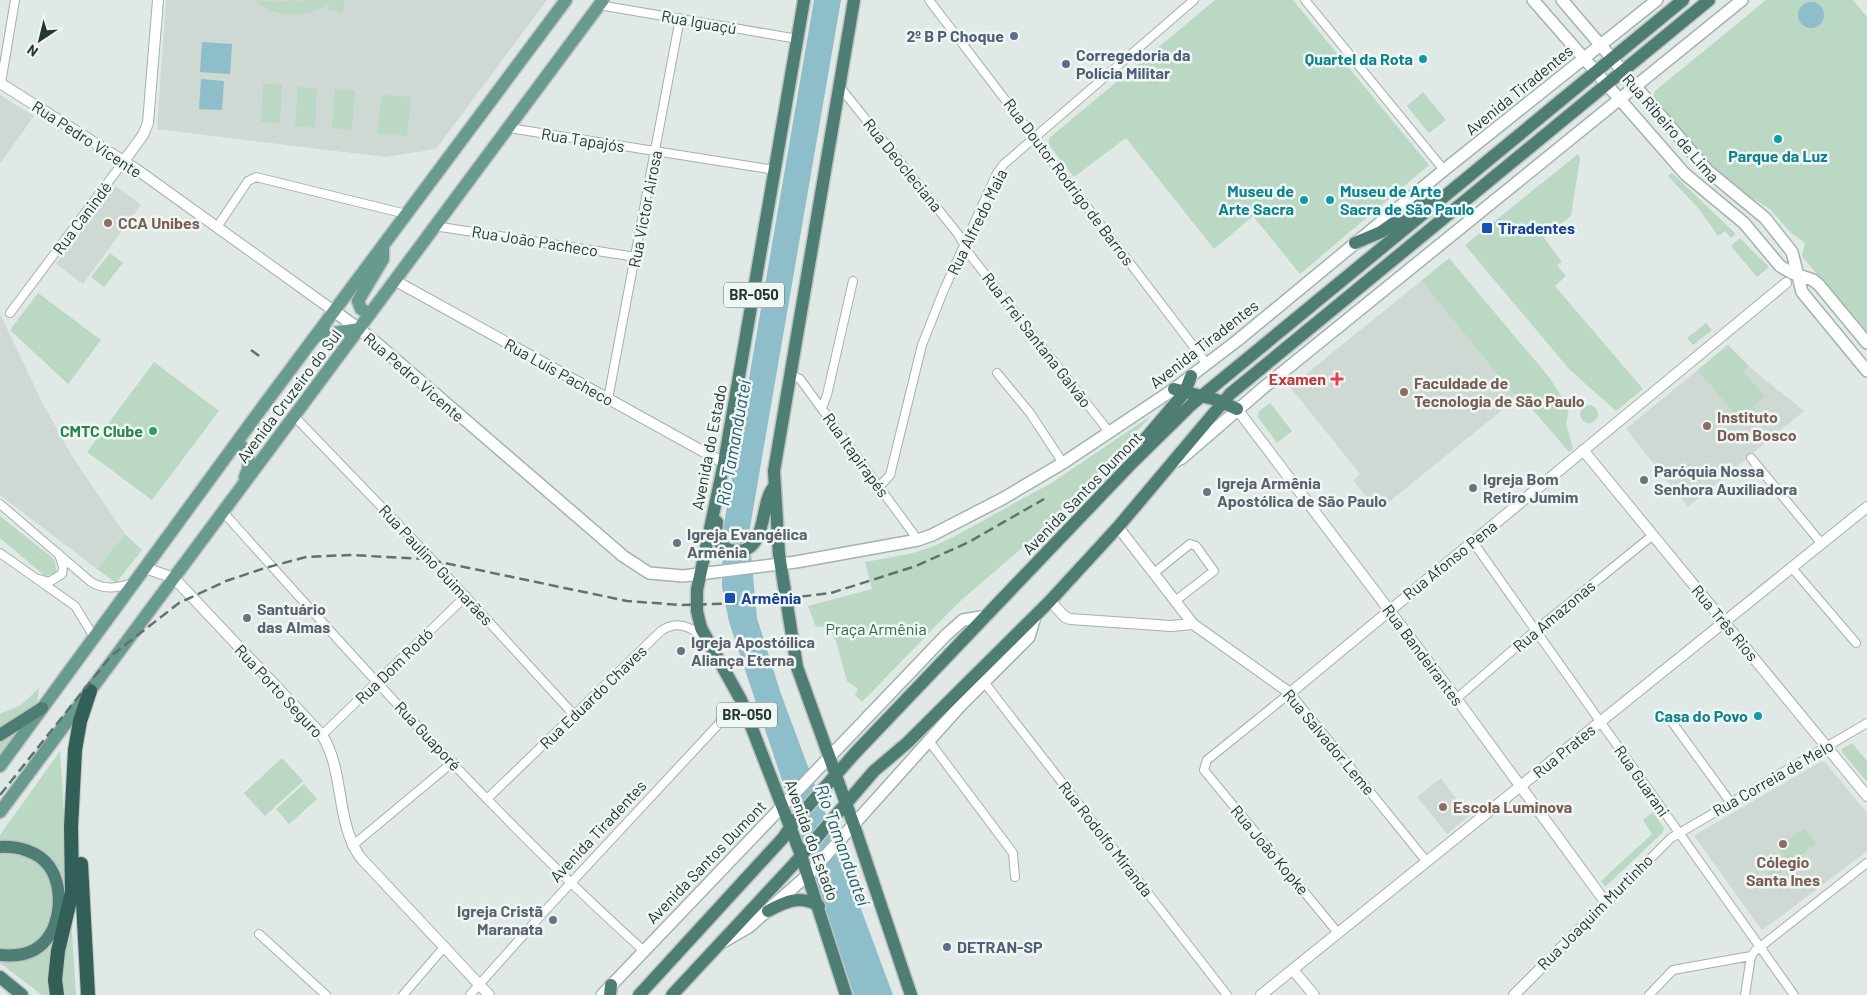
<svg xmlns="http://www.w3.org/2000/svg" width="1867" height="995" font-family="Barlow,sans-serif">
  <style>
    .built { fill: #ced9d4 }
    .green { fill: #bbd8c4 }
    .water { fill: #8ebec9 }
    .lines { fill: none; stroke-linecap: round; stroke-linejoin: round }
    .minor-casing { stroke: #a4b0ac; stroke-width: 10 }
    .tertiary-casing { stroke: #a4b0ac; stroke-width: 12 }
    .secondary-casing { stroke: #a1b4ad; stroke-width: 14 }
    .primary-casing { stroke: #bdc3c2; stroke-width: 15 }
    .trunk-casing { stroke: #bdc3c2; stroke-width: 15 }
    .motorway-casing { stroke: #bdc3c2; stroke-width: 16 }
    .minor { stroke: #fff; stroke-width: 8 }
    .tertiary { stroke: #fff; stroke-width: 10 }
    .secondary { stroke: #fff; stroke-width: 11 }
    .primary { stroke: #699a8f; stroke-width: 12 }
    .trunk { stroke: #4e7d74; stroke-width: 12 }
    .motorway { stroke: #326058; stroke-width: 14 }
    .rail { stroke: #5d736e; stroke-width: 2.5; stroke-dasharray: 10 5; stroke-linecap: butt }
    .service-dot { fill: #5c6f8a; stroke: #f0f6f3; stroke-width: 2 }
    .culture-dot { fill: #0f9aa8; stroke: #f0f6f3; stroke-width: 2 }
    .education-dot { fill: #8d6e63; stroke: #f0f6f3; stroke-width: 2 }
    .transit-dot { fill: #1a4fb4; stroke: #f0f6f3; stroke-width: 2 }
    .health-dot { fill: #e0444e; stroke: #f0f6f3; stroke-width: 2 }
    .leisure-dot { fill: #2e9e5b; stroke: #f0f6f3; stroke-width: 2 }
    .worship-dot { fill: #6b7280; stroke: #f0f6f3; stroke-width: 2 }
    .labels { text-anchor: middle; stroke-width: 5; stroke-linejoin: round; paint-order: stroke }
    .shield { fill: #f0f6f3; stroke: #60716d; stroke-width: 1 }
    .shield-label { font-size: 15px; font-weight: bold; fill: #233833 }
    .street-label { font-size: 16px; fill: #233833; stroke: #f0f6f3 }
    .service-label { font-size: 16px; font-weight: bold; fill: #4e5e75; stroke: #f0f6f3; text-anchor: start }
    .culture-label { font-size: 16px; font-weight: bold; fill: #0d838f; stroke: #f0f6f3; text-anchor: end }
    .education-label { font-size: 16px; font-weight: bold; fill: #785e54; stroke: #f0f6f3; text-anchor: start }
    .transit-label { font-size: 16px; font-weight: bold; fill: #164399; stroke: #f0f6f3; text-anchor: start }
    .health-label { font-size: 16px; font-weight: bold; fill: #be3a42; stroke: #f0f6f3; text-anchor: end }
    .leisure-label { font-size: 16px; font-weight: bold; fill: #27864d; stroke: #f0f6f3; text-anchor: end }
    .worship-label { font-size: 16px; font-weight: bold; fill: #5b616d; stroke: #f0f6f3; text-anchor: start }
    .park-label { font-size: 16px; fill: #326a49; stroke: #f0f6f3 }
    .water-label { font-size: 18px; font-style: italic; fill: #245e6c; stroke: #f0f6f3 }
  </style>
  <rect width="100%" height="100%" fill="#e0e9e5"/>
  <path class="built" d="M166 0H547L436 149 385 157 157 129Z
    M0 95 34 116 0 164Z
    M116 186 141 205 83 284 56 264Z
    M1421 281 1517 398 1378 511 1353 480 1360 474 1290 387Z
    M0 314 42 402 72 456 125 534 97 569 0 495Z
    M1728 345 1737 357 1804 411 1688 507 1626 429Z
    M1822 761 1825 762 1867 813V851L1764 929H1761L1695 837V835Z
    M1441 778 1469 816 1447 834 1417 797Z"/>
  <path class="green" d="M254 0 287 2 288 0H295V3L307 0H345L342 12 328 10 329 4C305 19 276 19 254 0Z
    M1215 0H1293L1429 165 1300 274 1253 216 1214 249 1126 138 1074 177 1049 145V138Z
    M1766 0H1853L1867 17V335L1802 256 1805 243 1790 232 1770 209 1723 180 1653 98 1655 91Z
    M263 84 282 85 280 123 261 122Z
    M298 87 317 88 315 127 295 126Z
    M335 89 355 90 352 130 332 128Z
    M1423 92 1446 120 1429 133 1407 106Z
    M382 95 411 97 407 136 377 133Z
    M1578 154 1580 158 1571 216 1544 238 1562 262 1557 265 1566 276 1555 286 1643 389 1616 411 1569 369 1465 245Z
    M1672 173 1736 234 1731 238 1725 231 1718 236 1699 209 1668 176Z
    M1740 238 1769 267 1757 277 1731 246Z
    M110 253 123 263 104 287 91 277Z
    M1449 258 1549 377 1569 408 1566 424 1573 449 1569 452 1521 396 1517 398 1421 281Z
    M38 293 101 340 68 384 10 330Z
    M1706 323 1712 330 1693 345 1687 338Z
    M1728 345 1749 366 1743 371 1765 397 1753 407 1757 412 1742 423 1698 370Z
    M154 362 219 411 152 500 87 452Z
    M1270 403 1292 431 1277 443 1258 417 1259 411Z
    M1580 414a9 9 0 1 1 18 0a9 9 0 1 1-18 0Z
    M1152 415 1054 520 957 604 862 702 855 695 858 689 847 681 836 641 829 626 816 627 808 606 872 589 865 562 909 554 932 547 959 534 1053 482Z
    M0 516 54 559 57 573 45 576 0 538Z
    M125 534 142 550 116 583 97 569Z
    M39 688 37 706 0 756V714L21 705Z
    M1852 743 1867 761V782L1842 752V749Z
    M60 751 76 995H42L0 963V835Z
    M282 758 303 781 265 816 244 793Z
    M304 784 317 799 289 824 276 809Z
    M1653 812 1664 828 1663 832 1605 887 1601 881 1652 834 1643 820Z
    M1804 828 1816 843 1790 864 1778 849Z
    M1775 852 1780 858 1765 871 1760 865Z
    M1781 861 1787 867 1772 879 1767 873Z"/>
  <path class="water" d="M814 0H841L749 533 757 618 781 694 893 995H854L729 622 722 587 723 530Z
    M1798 15a13 13 0 1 1 26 0a13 13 0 1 1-26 0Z
    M202 42 232 44 230 74 200 72Z
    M201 79 224 81 222 110 199 109Z"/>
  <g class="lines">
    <g class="minor-casing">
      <path id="minor" d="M929 0 1207 364
        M1305 0 1444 170
        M599 5 798 39
        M1 83 15 0
        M839 86 958 234 970 255 1110 433
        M509 128 775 170
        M434 226 636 257
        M217 227 248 181 256 177 406 214
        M10 313 124 161
        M997 373 1030 413 1063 463
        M790 374 800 379 918 540
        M608 399 680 18
        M822 408 827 395 853 281
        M294 416 423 550 575 716
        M1751 458 1822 544
        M879 487 890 475 922 345 943 292 997 173 1004 164 1194 0
        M0 504 91 582C106 591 118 587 134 583
        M223 512C358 662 493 815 643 950
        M1473 542 1794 995
        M0 553 75 606 94 637
        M1792 568 1856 643
        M1154 573 1190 544 1196 546 1214 571 1175 601
        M39 579 49 582 62 574 63 567 59 554
        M984 682 1227 995
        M1456 699 1536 630 1653 535
        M1669 718 1731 803
        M322 735 466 596
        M929 741 1013 853 1015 877
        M488 798 661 631C676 620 690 626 703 637
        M352 846 453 762
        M1606 903 1671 838 1867 723
        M1338 933 1204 770 1207 760 1290 693 1427 862
        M259 934 326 995
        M403 995 445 946
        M470 995 543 913 741 700
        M1649 995 1673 970 1751 956
        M1745 995 1751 956 1755 951 1867 863"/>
    </g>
    <g class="tertiary-casing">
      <path id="tertiary" d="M0 83 136 169 334 311
        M124 161 143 135 148 123 158 0
        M394 280 724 463
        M1237 409 1461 705 1606 903 1514 995
        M1583 450 1867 796
        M1118 527 1193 624 1290 693 1786 283
        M145 568 174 578 322 735C345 772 335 820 360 857L489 995
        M1050 601 1065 617 1070 619 1171 626 1193 624
        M1293 970 1314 995
        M1261 995 1867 507"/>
    </g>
    <g class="secondary-casing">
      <path id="secondary" d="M1533 0 1685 174 1744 223 1780 266 1792 273 1813 280 1819 285 1867 343
        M1562 0 1708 171 1765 218 1792 252 1802 292 1867 371
        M334 311 367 335 623 556 649 573 683 576 796 562 918 540 932 535 1002 499 1063 463 1174 389 1238 340 1444 170 1657 0
        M1176 461 1182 458 1263 388 1742 0
        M723 942 749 927 811 872 962 704 1029 637 1035 617
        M602 995 946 635 963 620 987 616"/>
    </g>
    <g class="primary-casing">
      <path id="primary" d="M370 314 361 309 358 301 383 259V248
        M316 336 359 329
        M237 442C249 451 252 464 245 477
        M0 766 264 405 566 0
        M0 812 603 0"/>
    </g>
    <g class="trunk-casing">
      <path id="trunk" d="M804 0 724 463 697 590V611L701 628 741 700 801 855 846 995
        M854 0 774 471 779 554 797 667 857 834 911 995
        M1355 243 1381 232 1432 196
        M1174 389 1217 400 1237 409
        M1146 438 1185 392 1191 376
        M717 522C716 530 715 538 721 544 725 549 732 551 738 551 767 550 760 505 773 488
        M0 735 42 708
        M0 847C17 846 38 851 49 866 66 890 61 935 34 950 23 956 12 956 0 955
        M768 911C785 902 800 894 819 906
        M0 977 22 995
        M610 995 611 985
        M639 995 783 838 794 822 856 752 1129 466 1192 404 1683 0
        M672 995 794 864 874 771 907 743 1050 601 1118 527 1230 394 1709 0"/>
    </g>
    <g class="motorway-casing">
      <path id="motorway" d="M81 864 88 995
        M57 995 55 980 58 951 72 892 71 827 75 750 80 721 90 691"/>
    </g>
    <use href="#minor" class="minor"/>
    <use href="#tertiary" class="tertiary"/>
    <use href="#secondary" class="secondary"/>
    <use href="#primary" class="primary"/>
    <use href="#trunk" class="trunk"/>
    <use href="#motorway" class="motorway"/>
    <path class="rail" d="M251 350 262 358
      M0 795 111 656 179 603 226 581 265 568 306 557 350 555 426 559 627 601 681 605 748 603 831 593 916 566 969 542 1044 499"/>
  </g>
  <g class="service-dot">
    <circle cx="1014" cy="36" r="5"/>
    <circle cx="1066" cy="64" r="5"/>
    <circle cx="947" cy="947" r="5"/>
  </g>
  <g class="culture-dot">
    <circle cx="1423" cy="59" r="5"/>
    <circle cx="1778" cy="139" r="5"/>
    <circle cx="1304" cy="200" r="5"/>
    <circle cx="1330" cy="200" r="5"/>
    <circle cx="1758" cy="716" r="5"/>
  </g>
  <g class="education-dot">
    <circle cx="108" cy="223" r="5"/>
    <circle cx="1404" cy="392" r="5"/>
    <circle cx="1707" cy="426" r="5"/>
    <circle cx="1443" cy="807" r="5"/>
    <circle cx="1783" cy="844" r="5"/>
  </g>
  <g class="transit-dot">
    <rect x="1481" y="222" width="12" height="12" rx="2.5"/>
    <rect x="724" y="592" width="12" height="12" rx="2.5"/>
  </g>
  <path class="health-dot" d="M1334.5 371.5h5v5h5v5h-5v5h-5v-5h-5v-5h5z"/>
  <circle class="leisure-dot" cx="153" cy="431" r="5"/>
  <g class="worship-dot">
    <circle cx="1644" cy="480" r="5"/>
    <circle cx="1473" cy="488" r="5"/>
    <circle cx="1207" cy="492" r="5"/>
    <circle cx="677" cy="543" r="5"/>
    <circle cx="247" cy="618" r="5"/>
    <circle cx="681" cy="651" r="5"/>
    <circle cx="553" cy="920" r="5"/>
  </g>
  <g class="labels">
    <g class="shield">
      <rect x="724" y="282.5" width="60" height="25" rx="4"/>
      <rect x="717" y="702.5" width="60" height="25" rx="4"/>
    </g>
    <g class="shield-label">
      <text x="754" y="300">BR-050</text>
      <text x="747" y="720">BR-050</text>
    </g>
    <g class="street-label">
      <text transform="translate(699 22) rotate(10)" y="6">Rua Iguaçú</text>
      <text transform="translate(1519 90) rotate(-39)" y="6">Avenida Tiradentes</text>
      <text transform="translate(1671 128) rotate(49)" y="6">Rua Ribeiro de Lima</text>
      <text transform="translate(87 139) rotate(33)" y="6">Rua Pedro Vicente</text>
      <text transform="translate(583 140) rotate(9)" y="6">Rua Tapajós</text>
      <text transform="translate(903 165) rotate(51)" y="6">Rua Deocleciana</text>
      <text transform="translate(1069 182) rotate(53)" y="6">Rua Doutor Rodrigo de Barros</text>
      <text transform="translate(645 209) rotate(-79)" y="6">Rua Victor Airosa</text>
      <text transform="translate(82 218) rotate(-53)" y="6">Rua Canindé</text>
      <text transform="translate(977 222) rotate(-64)" y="6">Rua Alfredo Maia</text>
      <text transform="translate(535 241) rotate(9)" y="6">Rua João Pacheco</text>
      <text transform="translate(1037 340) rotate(52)" y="6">Rua Frei Santana Galvão</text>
      <text transform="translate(1204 344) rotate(-38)" y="6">Avenida Tiradentes</text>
      <text transform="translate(559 372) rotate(29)" y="6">Rua Luís Pacheco</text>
      <text transform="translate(414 377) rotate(41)" y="6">Rua Pedro Vicente</text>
      <text transform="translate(289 396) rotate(-53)" y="6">Avenida Cruzeiro do Sul</text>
      <text transform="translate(709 447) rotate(-79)" y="6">Avenida do Estado</text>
      <text transform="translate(856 455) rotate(54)" y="6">Rua Itapirapés</text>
      <text transform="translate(1082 493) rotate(-46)" y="6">Avenida Santos Dumont</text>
      <text transform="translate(1450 560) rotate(-39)" y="6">Rua Afonso Pena</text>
      <text transform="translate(436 565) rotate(47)" y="6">Rua Paulino Guimarães</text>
      <text transform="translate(1554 616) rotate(-40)" y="6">Rua Amazonas</text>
      <text transform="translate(1725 623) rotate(50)" y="6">Rua Três Rios</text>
      <text transform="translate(1423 655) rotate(53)" y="6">Rua Bandeirantes</text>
      <text transform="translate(394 666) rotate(-44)" y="6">Rua Dom Rodó</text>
      <text transform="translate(279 691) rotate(47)" y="6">Rua Porto Seguro</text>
      <text transform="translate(593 697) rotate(-44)" y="6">Rua Eduardo Chaves</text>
      <text transform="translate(428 736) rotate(47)" y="6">Rua Guaporé</text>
      <text transform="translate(1329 742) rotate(50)" y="6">Rua Salvador Leme</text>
      <text transform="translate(1564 751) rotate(-39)" y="6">Rua Prates</text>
      <text transform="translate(1773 778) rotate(-30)" y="6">Rua Correia de Melo</text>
      <text transform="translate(1642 781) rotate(55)" y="6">Rua Guarani</text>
      <text transform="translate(598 831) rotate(-47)" y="6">Avenida Tiradentes</text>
      <text transform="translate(1106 839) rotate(52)" y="6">Rua Rodolfo Miranda</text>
      <text transform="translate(812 840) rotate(70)" y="6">Avenida do Estado</text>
      <text transform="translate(1270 850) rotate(50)" y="6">Rua João Kopke</text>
      <text transform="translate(706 862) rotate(-46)" y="6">Avenida Santos Dumont</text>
      <text transform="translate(1595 912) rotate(-45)" y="6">Rua Joaquim Murtinho</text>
    </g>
    <g class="service-label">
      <text x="1004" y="42" text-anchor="end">2º B P Choque</text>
      <text x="1076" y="61">Corregedoria da<tspan x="1076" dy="18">Polícia Militar</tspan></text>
      <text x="957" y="953">DETRAN-SP</text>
    </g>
    <g class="culture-label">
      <text x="1413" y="65">Quartel da Rota</text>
      <text x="1778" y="162" text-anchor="middle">Parque da Luz</text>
      <text x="1294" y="197">Museu de<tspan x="1294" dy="18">Arte Sacra</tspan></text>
      <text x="1340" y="197" text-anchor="start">Museu de Arte<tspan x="1340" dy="18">Sacra de São Paulo</tspan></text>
      <text x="1748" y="722">Casa do Povo</text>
    </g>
    <g class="education-label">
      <text x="118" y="229">CCA Unibes</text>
      <text x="1414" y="389">Faculdade de<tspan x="1414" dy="18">Tecnologia de São Paulo</tspan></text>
      <text x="1717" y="423">Instituto<tspan x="1717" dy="18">Dom Bosco</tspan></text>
      <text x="1453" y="813">Escola Luminova</text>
      <text x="1783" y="868" text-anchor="middle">Cólegio<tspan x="1783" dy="18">Santa Ines</tspan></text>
    </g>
    <g class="transit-label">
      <text x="1498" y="234">Tiradentes</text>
      <text x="741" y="604">Armênia</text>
    </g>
    <g class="health-label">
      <text x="1326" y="385">Examen</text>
    </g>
    <g class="leisure-label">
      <text x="143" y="437">CMTC Clube</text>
    </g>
    <g class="worship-label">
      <text x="1654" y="477">Paróquia Nossa<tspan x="1654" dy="18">Senhora Auxiliadora</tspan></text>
      <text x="1483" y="485">Igreja Bom<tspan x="1483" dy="18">Retiro Jumim</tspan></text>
      <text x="1217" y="489">Igreja Armênia<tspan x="1217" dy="18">Apostólica de São Paulo</tspan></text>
      <text x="687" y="540">Igreja Evangélica<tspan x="687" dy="18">Armênia</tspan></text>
      <text x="257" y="615">Santuário<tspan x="257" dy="18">das Almas</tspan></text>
      <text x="691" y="648">Igreja Apostóilica<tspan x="691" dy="18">Aliança Eterna</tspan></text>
      <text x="543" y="917" text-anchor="end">Igreja Cristã<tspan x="543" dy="18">Maranata</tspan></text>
    </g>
    <g class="park-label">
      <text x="876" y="635">Praça Armênia</text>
    </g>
    <g class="water-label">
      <text transform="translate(734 443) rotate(-80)" y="6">Rio Tamanduateí</text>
      <text transform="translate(842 845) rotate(70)" y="6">Rio Tamanduateí</text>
    </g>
  </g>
  <g transform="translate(40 40) rotate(215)" stroke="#f0f6f3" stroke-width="4" paint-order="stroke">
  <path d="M0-4L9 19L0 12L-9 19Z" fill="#233833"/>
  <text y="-8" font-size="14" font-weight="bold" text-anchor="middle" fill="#233833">N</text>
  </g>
</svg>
